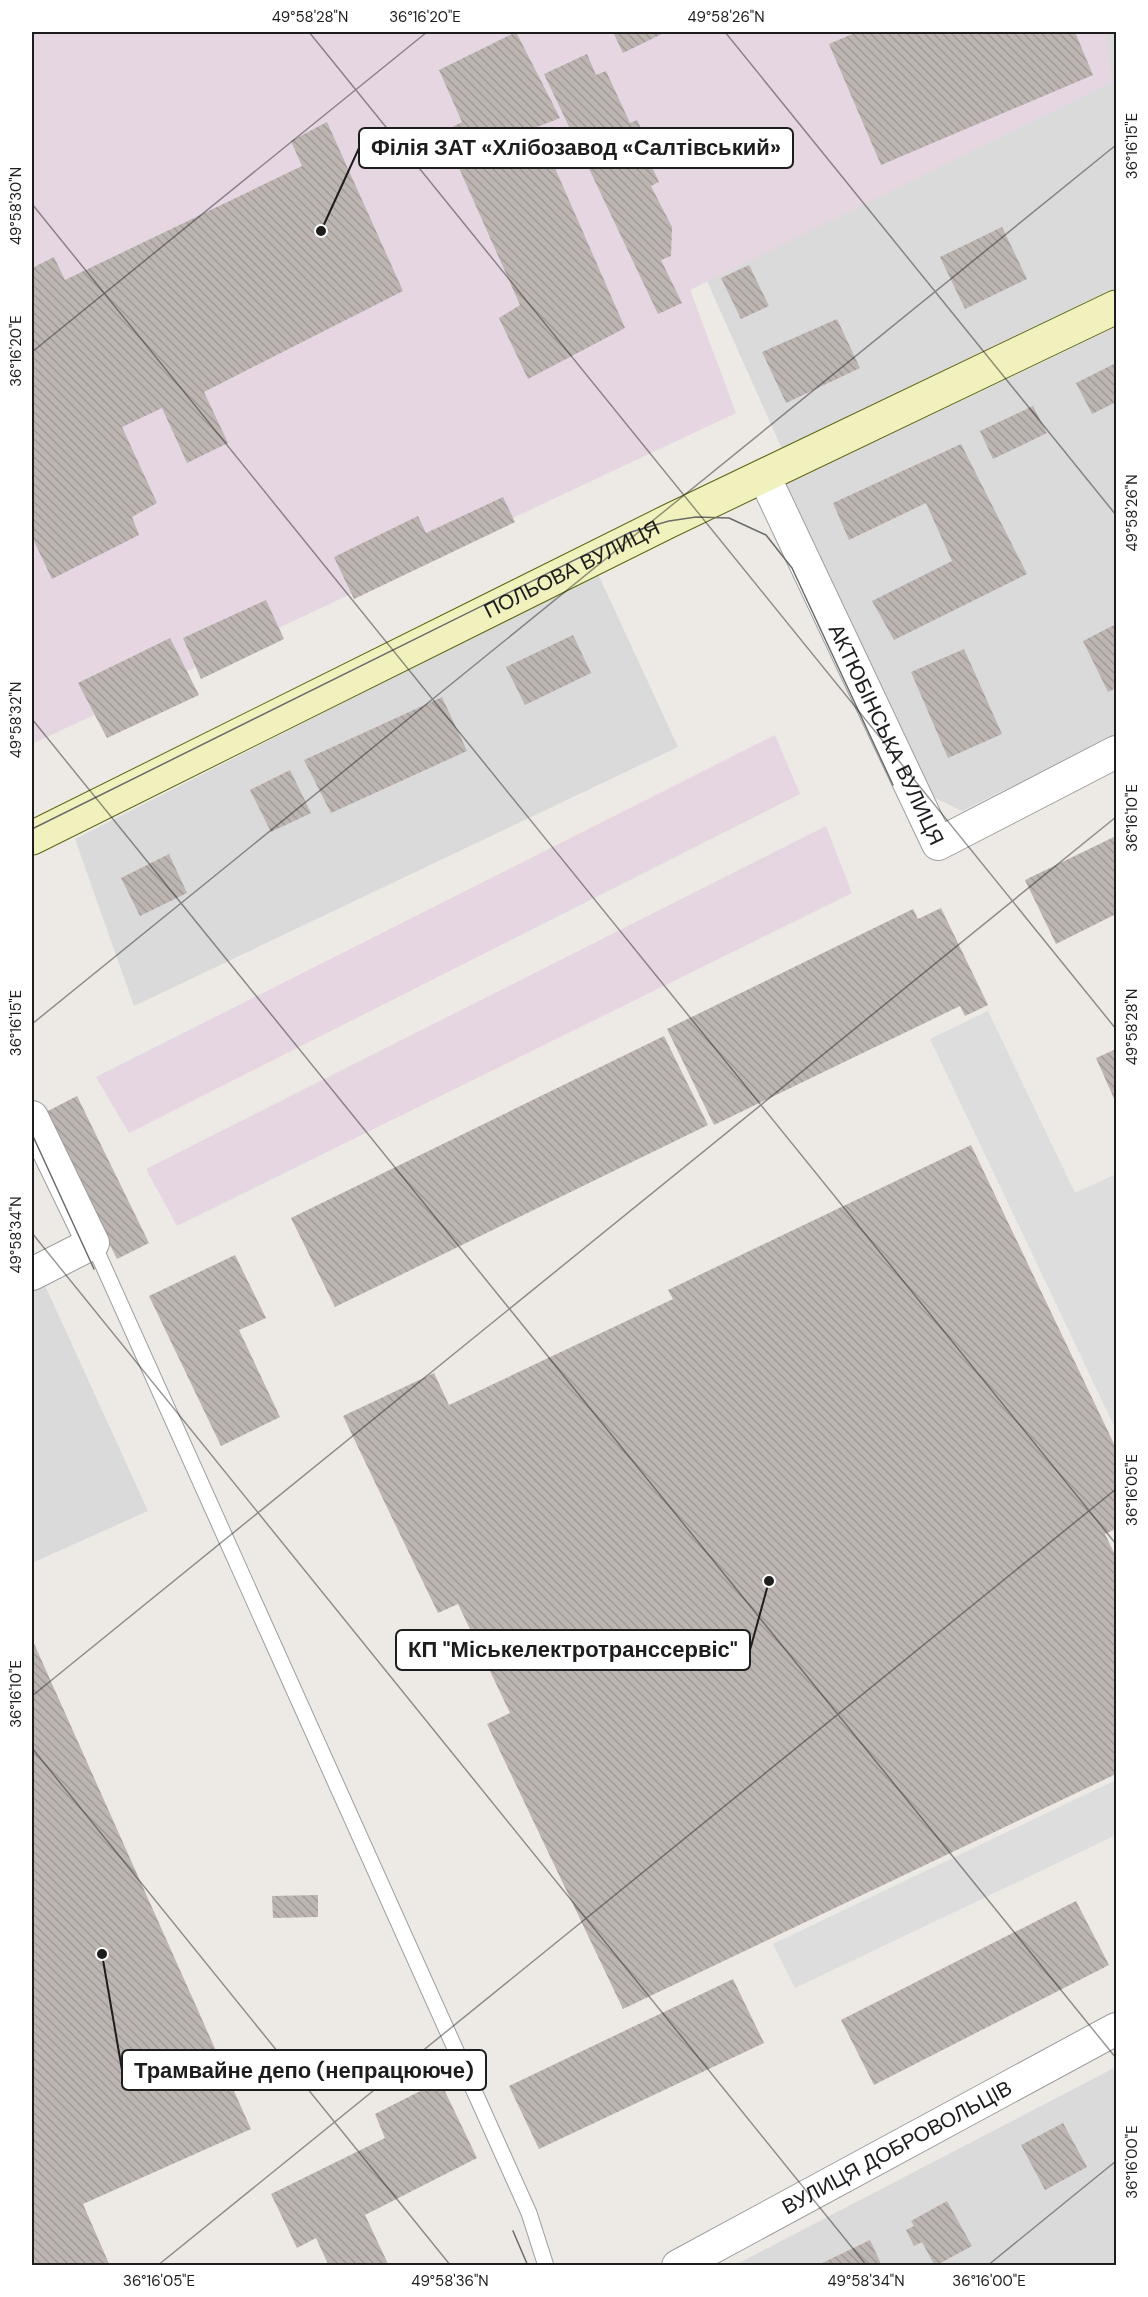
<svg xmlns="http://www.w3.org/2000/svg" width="1148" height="2297" font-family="'DM Sans',sans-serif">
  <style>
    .residential { fill: #dbdada }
    .industrial { fill: #e5d6e2 }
    .parking { fill: #ddd }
    .building { fill: url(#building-back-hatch) }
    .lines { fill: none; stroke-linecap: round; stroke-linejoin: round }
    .service-casing { stroke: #9e9e9e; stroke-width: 17 }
    .minor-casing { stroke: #9e9e9e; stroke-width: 34 }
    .secondary-casing { stroke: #5e6612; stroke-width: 35 }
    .service { stroke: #fff; stroke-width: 15 }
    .minor { stroke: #fff; stroke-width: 32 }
    .secondary { stroke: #f0f1bd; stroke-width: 33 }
    .tram { stroke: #6b6b6b; stroke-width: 1.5 }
    .ticks { fill: none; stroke: #1d1d1d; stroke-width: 1.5; stroke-opacity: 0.45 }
    .labels { text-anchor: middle; stroke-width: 5; stroke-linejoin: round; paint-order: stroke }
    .street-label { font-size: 21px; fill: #1d1d1d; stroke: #fff }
    .leader { fill: none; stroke: #1d1d1d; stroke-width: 2 }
    .callout-dot { fill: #1d1d1d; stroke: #fff; stroke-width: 2 }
    .callout { fill: #fff; stroke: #1d1d1d; stroke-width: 2 }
    .callout-label { font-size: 22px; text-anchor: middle; font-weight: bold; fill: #1d1d1d }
    .neatline { fill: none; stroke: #1d1d1d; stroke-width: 2 }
    .ticks-label { font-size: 15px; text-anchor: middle; fill: #1d1d1d }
  </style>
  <defs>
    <pattern id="building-back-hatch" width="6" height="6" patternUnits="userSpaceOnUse" patternTransform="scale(1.5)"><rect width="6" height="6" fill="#bcb5b1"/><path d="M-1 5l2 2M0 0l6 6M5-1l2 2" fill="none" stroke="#a19b98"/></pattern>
  </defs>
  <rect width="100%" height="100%" fill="#ede9e4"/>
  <path class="residential" d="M1105 32H1116V289L782 449 707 281 1112 81Z
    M1116 327V734L962 811 933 797 783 486Z
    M598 574 678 747 134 1006 75 839Z
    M32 1257 148 1511 32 1563Z
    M1116 2067V2265H735Z"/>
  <path class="industrial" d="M32 32H1105L1113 81 690 290 736 413 32 744Z
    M775 735 800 794 129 1133 96 1077Z
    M826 826 852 893 177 1226 146 1169Z"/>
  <path class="parking" d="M988 1011 1075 1193 1116 1174V1430L930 1039Z
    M1116 1780V1835L795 1988 773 1944Z"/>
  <path class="building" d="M516 32 560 118 537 127 625 328 528 379 499 318 520 305 443 132 462 122 439 70Z
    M613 32H661L662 34 623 53Z
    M857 32H1075L1093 75 881 165 829 44Z
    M587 54 596 75 606 71 630 123 637 120 649 144 642 146 659 182 651 186 672 227 671 256 661 260 682 303 658 314 544 74Z
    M327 122 403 291 204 392 228 443 187 463 162 408 122 427 157 503 132 517 139 535 52 579 32 537V268L54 257 65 280 302 166 291 141Z
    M1002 227 1027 279 965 309 940 257Z
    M749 265 769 306 741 319 721 278Z
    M837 319 860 368 786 403 762 352Z
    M1116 363V402L1092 414 1076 383Z
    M1033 406 1047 433 993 459 980 431Z
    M961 444 1027 574 894 640 872 601 952 561 926 503 849 540 833 503Z
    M503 497 515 522 354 599 334 557 418 516 426 533Z
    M266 600 284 639 201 679 183 638Z
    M1116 624V688L1108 692 1083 641Z
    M573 635 591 673 525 705 506 667Z
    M170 638 199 695 107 738 78 683Z
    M964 649 1002 734 948 758 911 672Z
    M442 697 467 751 331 813 304 760Z
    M290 770 311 813 271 832 250 790Z
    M1116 836V914L1056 944 1025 880Z
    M169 854 187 893 140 916 121 878Z
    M941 908 988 1005 965 1016 960 1006 714 1125 667 1029 913 909 918 919Z
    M664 1036 708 1125 335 1307 291 1218Z
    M1116 1049V1103L1096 1058Z
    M77 1096 149 1243 117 1259 44 1113Z
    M971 1145 1116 1448V1529L1105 1534 1116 1557V1774L623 2009 487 1724 510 1713 458 1604 438 1613 343 1416 434 1373 449 1405 673 1299 668 1290Z
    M235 1255 266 1318 239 1330 280 1417 221 1446 149 1296Z
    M32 1639 251 2129 83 2204 110 2266H32Z
    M318 1895V1917L273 1918 272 1896Z
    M1076 1901 1109 1965 874 2085 841 2020Z
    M733 1979 764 2043 539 2149 509 2086Z
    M440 2081 477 2158 365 2215 389 2266H329L316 2238 297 2248 271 2194 385 2138 375 2114Z
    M1063 2123 1087 2167 1045 2190 1021 2145Z
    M947 2201 972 2246 935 2266 922 2242 914 2246 906 2230 914 2226 911 2221Z
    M870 2240 882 2266H816Z"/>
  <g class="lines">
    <g class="service-casing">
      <path id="service" d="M93 1243 529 2213 546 2266"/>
    </g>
    <g class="minor-casing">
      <g id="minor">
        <path id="s1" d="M764 476 938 844 1116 752"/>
        <path d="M32 1117 93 1243 32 1274"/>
        <path id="s2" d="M678 2266 1116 2029"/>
      </g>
    </g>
    <g class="secondary-casing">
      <g id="secondary">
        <path id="s3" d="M32 838 669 521 1116 307"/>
      </g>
    </g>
    <use href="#service" class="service"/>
    <use href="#minor" class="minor"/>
    <use href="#secondary" class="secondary"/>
    <path class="tram" d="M32 829 631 532 669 521 696 517 729 518 766 535 792 568 893 785
      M32 1134 94 1269
      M513 2231 528 2266"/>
  </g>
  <path class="ticks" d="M309 32 1116 1029M725 32 1116 515M32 204 1116 1544M32 352 427 32M32 719 1116 2058M32 1024 1116 145M32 1233 867 2266M32 1696 1116 817M32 1748 451 2266M32 2262 34 2266M157 2266 1116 1489M987 2266 1116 2161"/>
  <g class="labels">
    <g class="street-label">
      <text dy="7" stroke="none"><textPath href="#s3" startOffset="603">ПОЛЬОВА ВУЛИЦЯ</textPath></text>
      <text dy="7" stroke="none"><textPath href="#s1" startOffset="286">АКТЮБІНСЬКА ВУЛИЦЯ</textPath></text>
      <text dy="7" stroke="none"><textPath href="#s2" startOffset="249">ВУЛИЦЯ ДОБРОВОЛЬЦІВ</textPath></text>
    </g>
  </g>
  <path class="leader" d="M321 231L359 148M769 1581L750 1650M102 1954L122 2070"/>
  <g class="callout-dot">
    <circle cx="321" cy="231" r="6"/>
    <circle cx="769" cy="1581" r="6"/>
    <circle cx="102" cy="1954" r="6"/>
  </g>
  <g class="callout">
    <rect x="359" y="128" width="434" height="40" rx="6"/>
    <rect x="396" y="1630" width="354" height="40" rx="6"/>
    <rect x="122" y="2050" width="364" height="40" rx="6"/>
  </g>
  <g class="callout-label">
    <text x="576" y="155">Філія ЗАТ «Хлібозавод «Салтівський»</text>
    <text x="573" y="1657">КП "Міськелектротранссервіс"</text>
    <text x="304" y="2078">Трамвайне депо (непрацююче)</text>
  </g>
  <rect width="1148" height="2297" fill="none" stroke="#ffffff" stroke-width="66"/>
  <rect x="33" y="33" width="1082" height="2231" class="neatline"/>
  <g class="ticks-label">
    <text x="310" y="22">49°58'28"N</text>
    <text x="425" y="22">36°16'20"E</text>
    <text x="726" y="22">49°58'26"N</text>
    <text transform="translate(1132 146) rotate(-90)" y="5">36°16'15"E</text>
    <text transform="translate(16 206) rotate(-90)" y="5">49°58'30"N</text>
    <text transform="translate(16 351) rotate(-90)" y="5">36°16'20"E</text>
    <text transform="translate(1132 513) rotate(-90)" y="5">49°58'26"N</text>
    <text transform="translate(16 720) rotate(-90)" y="5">49°58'32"N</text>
    <text transform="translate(1132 818) rotate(-90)" y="5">36°16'10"E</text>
    <text transform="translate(16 1023) rotate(-90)" y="5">36°16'15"E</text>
    <text transform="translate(1132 1027) rotate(-90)" y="5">49°58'28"N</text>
    <text transform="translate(16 1235) rotate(-90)" y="5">49°58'34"N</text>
    <text transform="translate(1132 1490) rotate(-90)" y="5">36°16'05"E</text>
    <text transform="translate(16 1694) rotate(-90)" y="5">36°16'10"E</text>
    <text transform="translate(1132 2162) rotate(-90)" y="5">36°16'00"E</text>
    <text x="159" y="2286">36°16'05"E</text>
    <text x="450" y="2286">49°58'36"N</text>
    <text x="866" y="2286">49°58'34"N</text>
    <text x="989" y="2286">36°16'00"E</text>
  </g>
</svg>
